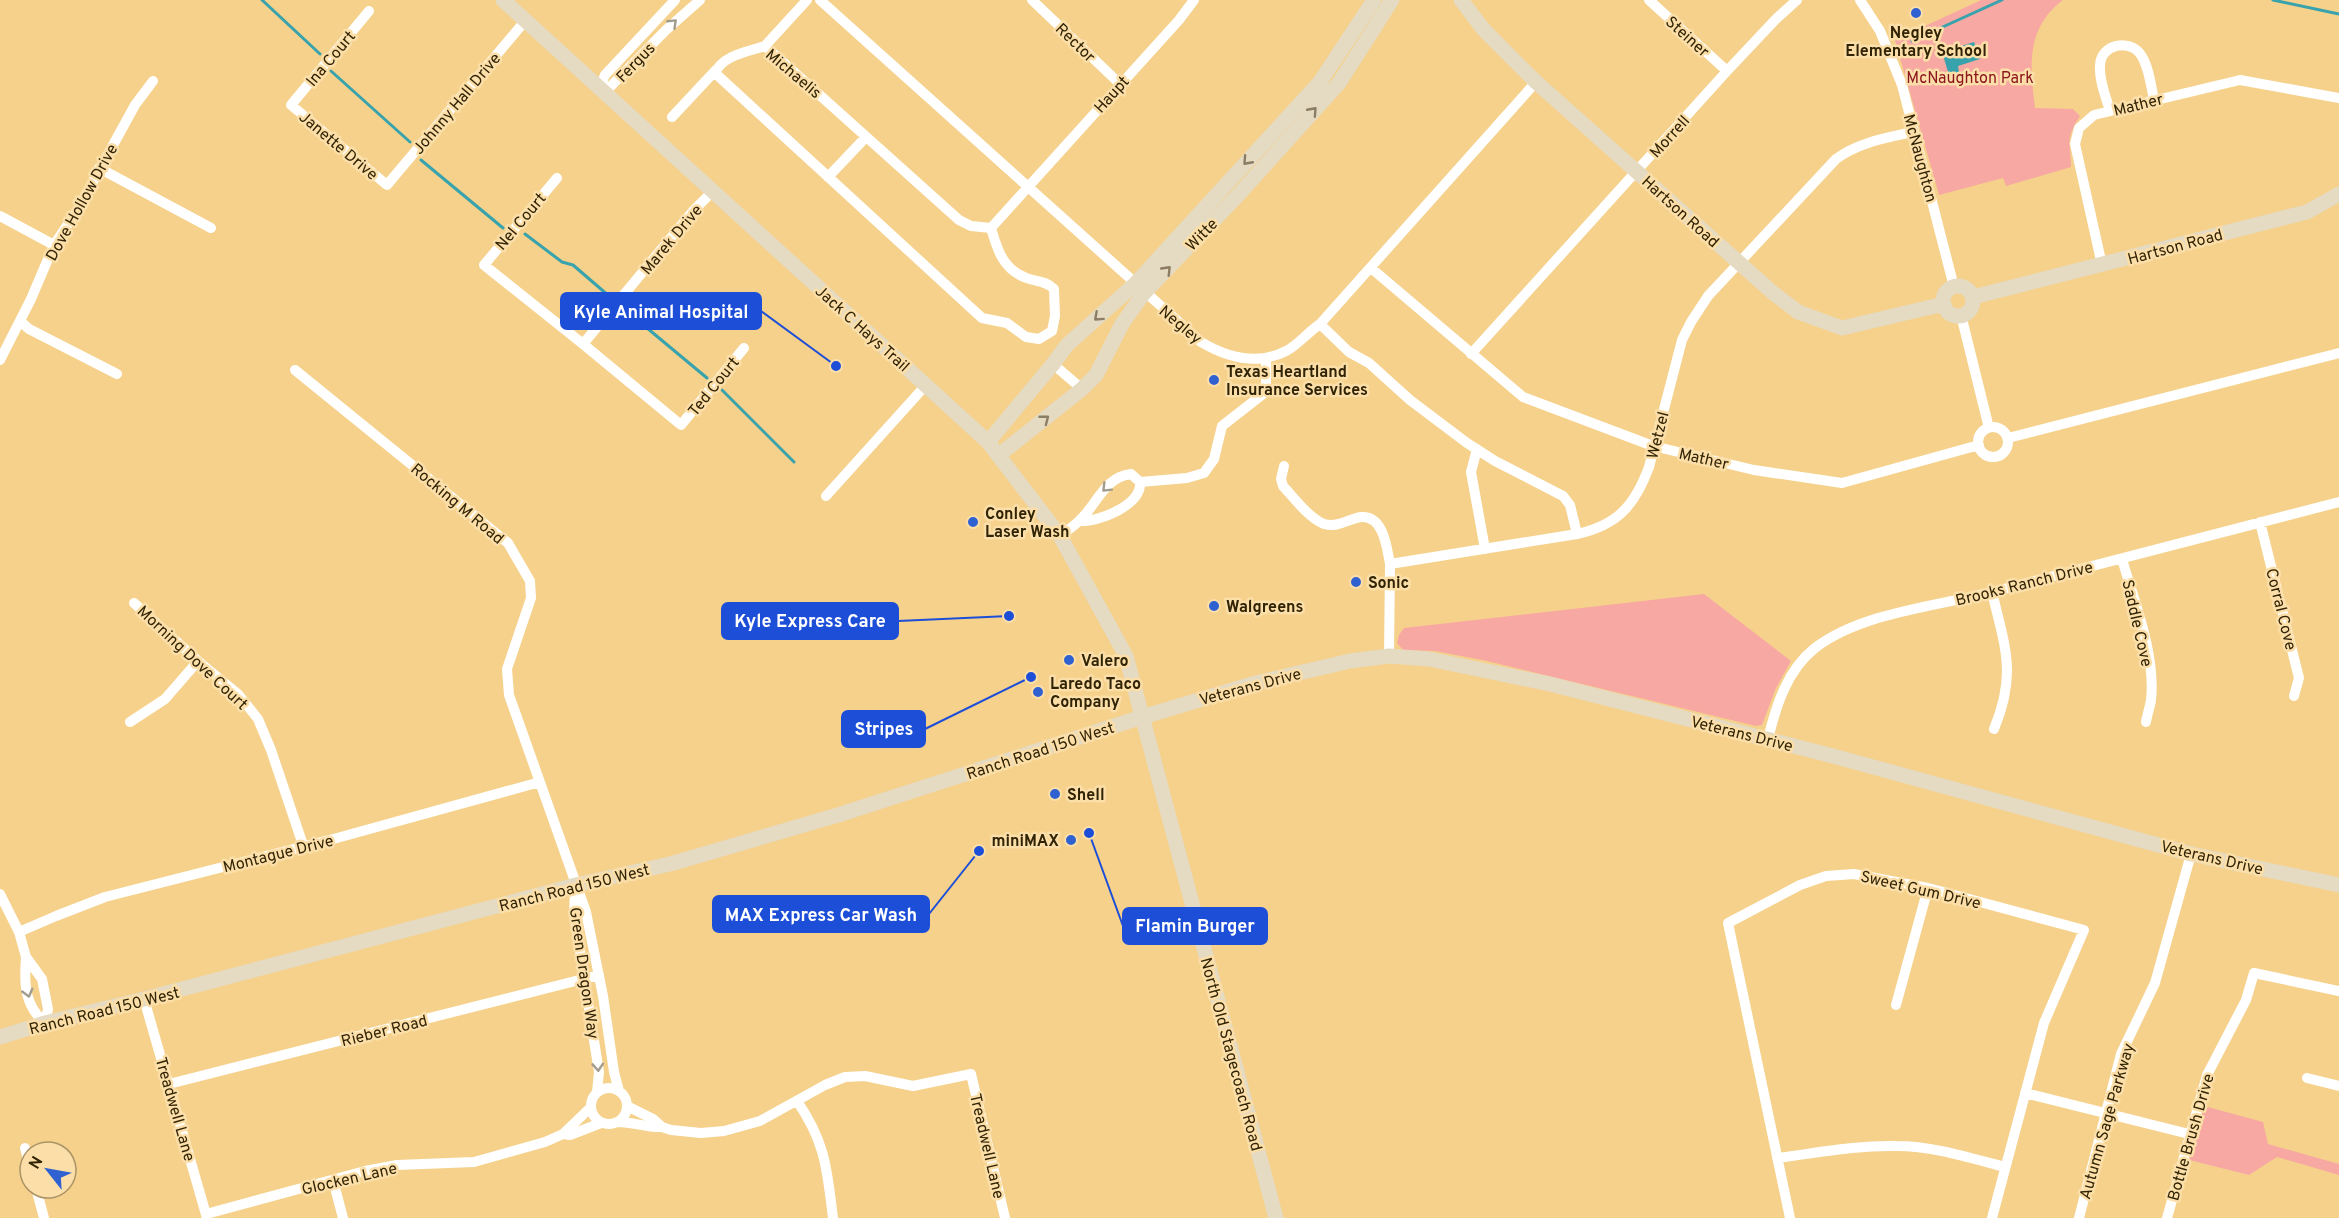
<svg xmlns="http://www.w3.org/2000/svg" width="2339" height="1218" font-family="Overpass,sans-serif">
  <style>
    .green { fill: #f8a8a3 }
    .water { fill: #38a3ac }
    .lines { fill: none; stroke-linecap: round; stroke-linejoin: round }
    .stream { stroke: #38a3ac; stroke-width: 3 }
    .street { stroke: #fff; stroke-width: 10 }
    .secondary { stroke: #e5dac2; stroke-width: 15 }
    .oneway { stroke: #a29c8e }
    .oneway2 { stroke: #8b7e64 }
    .poi-dot { fill: #3061d0; stroke: #fcdfa8; stroke-width: 2 }
    .labels { text-anchor: middle; stroke-width: 5; stroke-linejoin: round; paint-order: stroke }
    .poi-label { font-size: 16px; font-weight: bold; fill: #312305; stroke: #fcdfa8; text-anchor: start }
    .street-label { font-size: 16px; fill: #312305; stroke: #fcdfa8 }
    .park-label { font-size: 16px; fill: #8c1620; stroke: #fcdfa8 }
    .leader { fill: none; stroke: #1d4ed8; stroke-width: 2 }
    .callout-dot { fill: #1d4ed8; stroke: #fcdfa8; stroke-width: 2 }
    .callout { fill: #1d4ed8; stroke: #1d4ed8; stroke-width: 2 }
    .callout-label { font-size: 18px; text-anchor: middle; font-weight: bold; fill: #fff }
  </style>
  <rect width="100%" height="100%" fill="#f5d18b"/>
  <path class="green" d="M1981 0H2063C2025 29 2030 67 2035 108L2073 109 2080 116C2064 141 2071 142 2071 167L2006 186 2003 178 1939 195 1895 40Z
    M1704 594 1791 661 1776 688 1762 725 1756 726 1487 661 1435 651 1403 650 1397 643 1399 635 1404 628Z
    M2204 1106 2263 1122 2268 1144 2339 1164V1175L2277 1157 2249 1175 2189 1160Z"/>
  <path class="water" d="M1974 42 1980 59 1958 66 1959 72 1949 75 1942 52Z"/>
  <g class="lines">
    <path class="stream" d="M262 0 320 54
      M2273 0 2339 14
      M1912 41 2002 0
      M331 71 410 142
      M421 160 503 228
      M525 234 562 262 573 265 609 296
      M623 308 707 378
      M722 390 794 462"/>
    <path class="street" d="M820 0 1201 342C1228 358 1257 366 1286 351 1298 345 1308 332 1320 324L1536 82
      M1032 0 1120 84
      M1649 0 1727 71
      M1860 0 1880 31 1902 85 1954 287
      M369 11 291 105 387 185 525 21
      M765 46 959 220 971 226 991 228C997 248 1002 268 1024 277 1035 282 1045 280 1054 289L1055 316 1052 331 1039 339 1026 337 1007 323 982 318 715 73C723 55 747 52 765 46Z
      M765 46 807 0
      M599 88 611 86 666 30 700 0
      M599 88 605 75 675 0
      M2110 111C2106 97 2099 81 2100 66 2100 44 2130 38 2141 55 2149 67 2151 86 2154 100
      M672 117 716 70
      M99 168 211 228
      M828 177 866 137
      M557 178 484 265 583 344 681 425 744 348
      M0 216 54 245
      M991 228 1179 20 1194 0
      M2102 265 2075 144 2079 128 2094 115 2240 80 2339 98
      M1371 268 1523 397 1653 446 1754 470 1842 483 1979 445
      M1961 315 1989 428
      M20 321 29 329 117 374
      M1320 324 1349 352 1369 363 1410 400 1467 443 1495 461 1563 496 1570 505 1577 534
      M583 344 694 210 713 191
      M1471 354 1727 71 1777 18 1797 0
      M0 360 31 299 54 245 78 209 135 105 153 81
      M1053 364 1082 389
      M295 370 508 543 530 581 531 598 507 669 509 695 586 912 603 996 614 1072 619 1091
      M1978 442a15 15 0 1 1 30 0a15 15 0 1 1-30 0Z
      M2008 438 2339 353
      M1477 449 1471 472 1485 549
      M1284 466 1281 479 1283 486C1294 498 1309 518 1324 524 1338 528 1348 519 1361 517 1384 515 1387 549 1390 564
      M826 496 926 385
      M1080 521C1099 522 1142 505 1140 482
      M2260 522 2299 678 2294 696
      M1060 536C1066 531 1073 527 1079 521 1097 505 1104 477 1131 474L1140 482 1187 478 1204 473 1214 459 1222 426 1263 394 1266 383V359
      M2122 559C2134 601 2156 655 2151 700 2150 707 2147 715 2146 722
      M1992 592C2005 647 2017 674 1994 729
      M134 603 198 661 238 694 258 719 271 750 303 845
      M1389 656 1390 564 1577 534C1618 525 1635 505 1649 467L1682 340 1691 322 1708 296 1836 159C1859 142 1886 138 1913 132
      M130 722 165 699 198 661
      M1768 739C1776 706 1787 670 1815 648 1862 612 1939 606 1996 591 2110 562 2224 531 2339 502
      M575 891 574 914 599 1072 597 1092
      M0 894 19 932 26 957 42 979 48 1009 45 1023C24 1005 24 983 26 957
      M19 932 56 916 105 897 337 838 540 782
      M144 999 207 1218
      M1896 1005 1928 888
      M2307 1078 2339 1086
      M169 1084 599 975
      M591 1106a18 18 0 1 1 36 0a18 18 0 1 1-36 0Z
      M2025 1093 2189 1134
      M797 1101C826 1143 827 1170 833 1218
      M627 1106 653 1119 662 1127 671 1130 701 1133 724 1131 760 1121 825 1085 845 1077 865 1076 913 1086 971 1074 1005 1218
      M618 1122C634 1122 647 1128 662 1127
      M563 1134 570 1135 601 1123
      M25 1148 30 1167
      M1777 1158C1817 1153 1856 1145 1897 1146 1933 1146 1970 1158 2005 1167
      M333 1180 343 1218
      M36 1188 44 1218
      M206 1214 365 1171 397 1165 474 1162 545 1142 563 1134 590 1108
      M1790 1218 1728 923 1800 885 1826 876 1854 874 1928 888 2084 930 2044 1023 1992 1218
      M2079 1218 2121 1054 2155 983 2191 854
      M2167 1218 2207 1075 2246 1000 2254 973 2339 991"/>
    <path class="secondary" d="M503 0 988 442 1060 536 1126 656 1276 1218
      M1461 0 1484 30 1536 82 1772 292 1798 312 1842 328 1944 304
      M1943 301a15 15 0 1 1 30 0a15 15 0 1 1-30 0Z
      M1973 297 2307 212 2339 194
      M988 442 1053 364 1067 345 1135 284 1320 82 1374 0
      M999 455 1082 389 1096 375 1122 324 1144 293 1239 194 1339 83 1392 0
      M0 1037 45 1023 144 999 576 885 670 864 838 815 1142 717 1256 683 1350 661 1389 656 1429 659 1550 684 1833 756 2191 854 2339 885"/>
  </g>
  <defs><path id="oneway-chevron" d="M-2-3.5L2.5 0L-2 3.5" fill="none" stroke-width="1.6" stroke-linecap="round" stroke-linejoin="round" transform="scale(1.5)"/></defs>
  <g class="oneway">
    <use href="#oneway-chevron" transform="translate(673 23) rotate(-44)"/>
    <use href="#oneway-chevron" transform="translate(1106 488) rotate(135)"/>
    <use href="#oneway-chevron" transform="translate(28 993) rotate(75)"/>
    <use href="#oneway-chevron" transform="translate(598 1067) rotate(86)"/>
  </g>
  <g class="oneway2">
    <use href="#oneway-chevron" transform="translate(1313 111) rotate(-48)"/>
    <use href="#oneway-chevron" transform="translate(1247 161) rotate(132)"/>
    <use href="#oneway-chevron" transform="translate(1167 270) rotate(-46)"/>
    <use href="#oneway-chevron" transform="translate(1098 317) rotate(138)"/>
    <use href="#oneway-chevron" transform="translate(1045 419) rotate(-38)"/>
  </g>
  <g class="poi-dot">
    <circle cx="1916" cy="13" r="6"/>
    <circle cx="1214" cy="380" r="6"/>
    <circle cx="973" cy="522" r="6"/>
    <circle cx="1356" cy="582" r="6"/>
    <circle cx="1214" cy="606" r="6"/>
    <circle cx="1069" cy="660" r="6"/>
    <circle cx="1038" cy="692" r="6"/>
    <circle cx="1055" cy="794" r="6"/>
    <circle cx="1071" cy="840" r="6"/>
  </g>
  <g class="labels">
    <g class="poi-label">
      <text x="1916" y="38" text-anchor="middle">Negley<tspan x="1916" dy="18">Elementary School</tspan></text>
      <text x="1226" y="377">Texas Heartland<tspan x="1226" dy="18">Insurance Services</tspan></text>
      <text x="985" y="519">Conley<tspan x="985" dy="18">Laser Wash</tspan></text>
      <text x="1368" y="588">Sonic</text>
      <text x="1226" y="612">Walgreens</text>
      <text x="1081" y="666">Valero</text>
      <text x="1050" y="689">Laredo Taco<tspan x="1050" dy="18">Company</tspan></text>
      <text x="1067" y="800">Shell</text>
      <text x="1059" y="846" text-anchor="end">miniMAX</text>
    </g>
    <g class="street-label">
      <text transform="translate(1688 36) rotate(42)" y="6">Steiner</text>
      <text transform="translate(1076 42) rotate(44)" y="6">Rector</text>
      <text transform="translate(330 58) rotate(-50)" y="6">Ina Court</text>
      <text transform="translate(635 62) rotate(-46)" y="6">Fergus</text>
      <text transform="translate(794 73) rotate(40)" y="6">Michaelis</text>
      <text transform="translate(1111 94) rotate(-48)" y="6">Haupt</text>
      <text transform="translate(456 103) rotate(-50)" y="6">Johnny Hall Drive</text>
      <text transform="translate(2138 104) rotate(-14)" y="6">Mather</text>
      <text transform="translate(1669 136) rotate(-48)" y="6">Morrell</text>
      <text transform="translate(339 145) rotate(40)" y="6">Janette Drive</text>
      <text transform="translate(1921 158) rotate(75)" y="6">McNaughton</text>
      <text transform="translate(81 202) rotate(-61)" y="6">Dove Hollow Drive</text>
      <text transform="translate(1681 211) rotate(42)" y="6">Hartson Road</text>
      <text transform="translate(520 221) rotate(-50)" y="6">Nel Court</text>
      <text transform="translate(1201 234) rotate(-46)" y="6">Witte</text>
      <text transform="translate(671 239) rotate(-50)" y="6">Marek Drive</text>
      <text transform="translate(2175 246) rotate(-15)" y="6">Hartson Road</text>
      <text transform="translate(1181 324) rotate(40)" y="6">Negley</text>
      <text transform="translate(863 328) rotate(42)" y="6">Jack C Hays Trail</text>
      <text transform="translate(713 386) rotate(-51)" y="6">Ted Court</text>
      <text transform="translate(1657 435) rotate(-76)" y="6">Wetzel</text>
      <text transform="translate(1704 458) rotate(13)" y="6">Mather</text>
      <text transform="translate(458 503) rotate(40)" y="6">Rocking M Road</text>
      <text transform="translate(2024 583) rotate(-14)" y="6">Brooks Ranch Drive</text>
      <text transform="translate(2282 609) rotate(76)" y="6">Corral Cove</text>
      <text transform="translate(2138 623) rotate(77)" y="6">Saddle Cove</text>
      <text transform="translate(193 657) rotate(43)" y="6">Morning Dove Court</text>
      <text transform="translate(1250 686) rotate(-15)" y="6">Veterans Drive</text>
      <text transform="translate(1742 733) rotate(14)" y="6">Veterans Drive</text>
      <text transform="translate(1040 750) rotate(-18)" y="6">Ranch Road 150 West</text>
      <text transform="translate(278 853) rotate(-14)" y="6">Montague Drive</text>
      <text transform="translate(2212 857) rotate(13)" y="6">Veterans Drive</text>
      <text transform="translate(574 887) rotate(-14)" y="6">Ranch Road 150 West</text>
      <text transform="translate(1921 889) rotate(13)" y="6">Sweet Gum Drive</text>
      <text transform="translate(585 973) rotate(82)" y="6">Green Dragon Way</text>
      <text transform="translate(104 1010) rotate(-14)" y="6">Ranch Road 150 West</text>
      <text transform="translate(384 1030) rotate(-14)" y="6">Rieber Road</text>
      <text transform="translate(1232 1054) rotate(75)" y="6">North Old Stagecoach Road</text>
      <text transform="translate(176 1109) rotate(74)" y="6">Treadwell Lane</text>
      <text transform="translate(2106 1121) rotate(-74)" y="6">Autumn Sage Parkway</text>
      <text transform="translate(2190 1137) rotate(-74)" y="6">Bottle Brush Drive</text>
      <text transform="translate(988 1146) rotate(77)" y="6">Treadwell Lane</text>
      <text transform="translate(349 1178) rotate(-13)" y="6">Glocken Lane</text>
    </g>
    <g class="park-label">
      <text x="1970" y="83">McNaughton Park</text>
    </g>
  </g>
  <path class="leader" d="M836 366L761 311M1009 616L898 621M1031 677L925 729M979 851L929 914M1089 833L1123 926"/>
  <g class="callout-dot">
    <circle cx="836" cy="366" r="6"/>
    <circle cx="1009" cy="616" r="6"/>
    <circle cx="1031" cy="677" r="6"/>
    <circle cx="979" cy="851" r="6"/>
    <circle cx="1089" cy="833" r="6"/>
  </g>
  <g class="callout">
    <rect x="561" y="293" width="200" height="36" rx="6"/>
    <rect x="722" y="603" width="176" height="36" rx="6"/>
    <rect x="842" y="711" width="83" height="36" rx="6"/>
    <rect x="713" y="896" width="216" height="36" rx="6"/>
    <rect x="1123" y="908" width="144" height="36" rx="6"/>
  </g>
  <g class="callout-label">
    <text x="661" y="318">Kyle Animal Hospital</text>
    <text x="810" y="627">Kyle Express Care</text>
    <text x="884" y="735">Stripes</text>
    <text x="821" y="921">MAX Express Car Wash</text>
    <text x="1195" y="932">Flamin Burger</text>
  </g>
  <g transform="translate(48 1170) rotate(301)"><circle r="28" fill="#fcdfa8" stroke="#ab9467" stroke-width="1.5"/>
  <path d="M0-4.5L10 22L0 15L-10 22Z" fill="#3061d0"/>
  <text y="-9" font-size="16" font-weight="bold" text-anchor="middle" fill="#312305">N</text>
  </g>
</svg>
